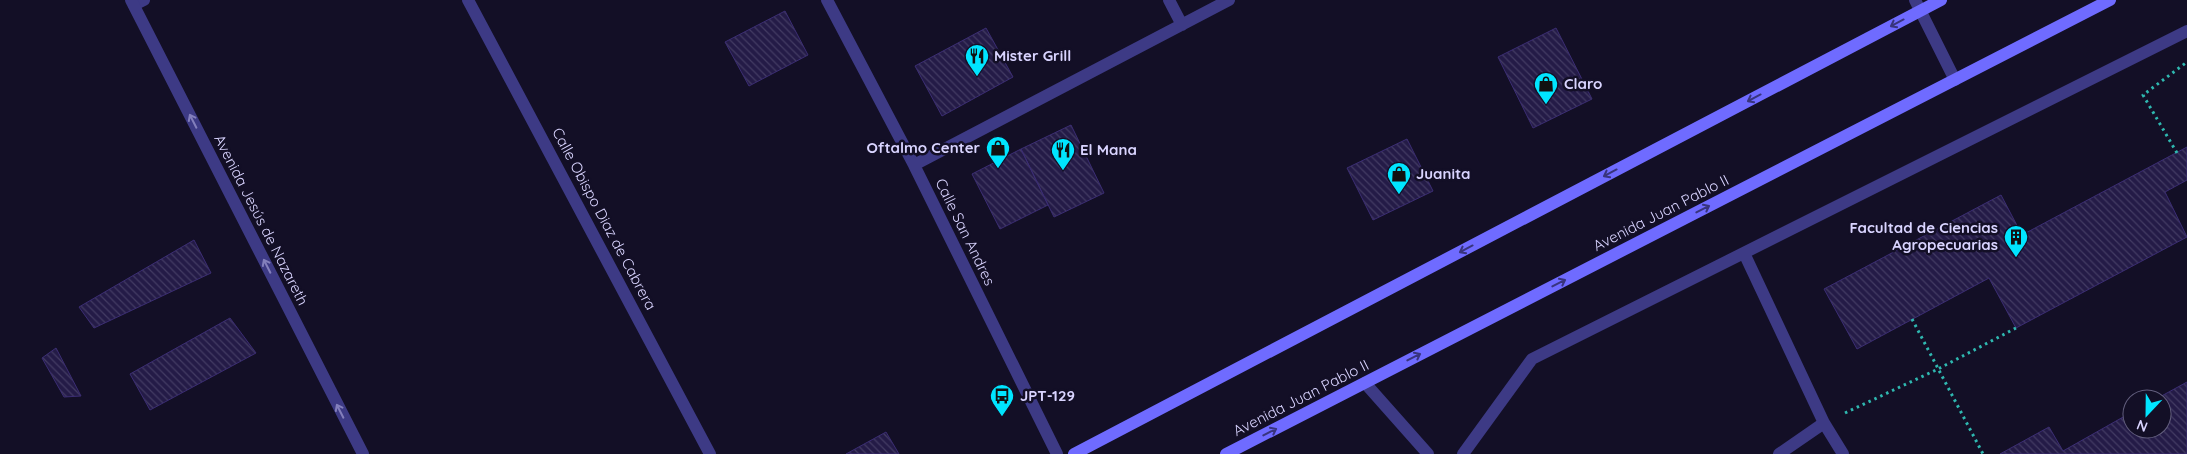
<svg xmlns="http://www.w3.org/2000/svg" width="2187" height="454" font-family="Quicksand,sans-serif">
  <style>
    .building { fill: url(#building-back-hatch); stroke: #3b2d73 }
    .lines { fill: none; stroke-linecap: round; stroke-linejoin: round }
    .path { stroke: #2fb8b0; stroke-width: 3; stroke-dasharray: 2.5 4; stroke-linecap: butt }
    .service { stroke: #3d3a85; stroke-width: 12 }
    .minor { stroke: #3d3a85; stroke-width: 12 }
    .tertiary { stroke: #3d3a85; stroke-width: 12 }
    .secondary { stroke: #6f6bff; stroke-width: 12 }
    .oneway { stroke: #38347d }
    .oneway2 { stroke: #837fbc }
    .labels { text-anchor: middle; stroke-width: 5; stroke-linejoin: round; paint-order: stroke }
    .poi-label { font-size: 15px; font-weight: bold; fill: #d9d4ff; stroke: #130f26; text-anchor: start }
    .street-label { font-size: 15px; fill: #d9d4ff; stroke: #130f26 }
  </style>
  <defs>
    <pattern id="building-back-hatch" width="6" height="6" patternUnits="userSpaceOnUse" patternTransform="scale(1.25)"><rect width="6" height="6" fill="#241b47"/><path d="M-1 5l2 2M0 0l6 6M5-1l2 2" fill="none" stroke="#433b63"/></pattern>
  </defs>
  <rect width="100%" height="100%" fill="#130f26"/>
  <path class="building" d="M785 11 808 55 749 86 725 42Z
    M986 28 1013 77 942 116 915 66Z
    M1556 28 1592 99 1533 128 1498 57Z
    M1071 125 1104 193 1054 217 1021 149Z
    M1407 139 1433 191 1373 220 1347 168Z
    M2187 147V180L2165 192 2187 237 2016 328 1989 278 1857 349 1824 289 2001 195 2022 235Z
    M1021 149 1048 205 1000 229 972 174Z
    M194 240 211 273 94 328 79 307Z
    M230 318 256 353 150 410 130 374Z
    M56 348 81 396 64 397 42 358Z
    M2187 382V454H2000L2049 427 2063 451 2132 412V429H2162V399H2156Z
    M886 432 899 454H846Z"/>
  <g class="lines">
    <path class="path" d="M2177 153 2143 95 2187 62
      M1912 319 1983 454
      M1845 413 1938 369 2016 328"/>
    <path class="service" d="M1744 253 1824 423 1779 454
      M1365 383 1428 454
      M1824 423 1843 454
      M1463 454 1532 359 2187 31"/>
    <path class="minor" d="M468 0 710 454
      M827 0 914 165 1057 454
      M1169 0 1182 25
      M1915 0 1955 80
      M134 5 144 0
      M914 165 1229 0"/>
    <path class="tertiary" d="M131 0 363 454"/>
    <path class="secondary" d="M1074 454 1941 0
      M1226 454 2110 0"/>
  </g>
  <defs><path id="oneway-shaft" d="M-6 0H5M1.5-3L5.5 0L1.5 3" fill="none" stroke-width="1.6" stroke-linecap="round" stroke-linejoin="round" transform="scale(1.25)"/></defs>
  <g class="oneway">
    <use href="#oneway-shaft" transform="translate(1897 23) rotate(152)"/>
    <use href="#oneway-shaft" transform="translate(1754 98) rotate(152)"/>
    <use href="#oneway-shaft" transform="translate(1610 173) rotate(152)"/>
    <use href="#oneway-shaft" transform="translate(1703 209) rotate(-27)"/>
    <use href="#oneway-shaft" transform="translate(1466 249) rotate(152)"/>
    <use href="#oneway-shaft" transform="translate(1559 283) rotate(-27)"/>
    <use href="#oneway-shaft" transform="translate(1414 357) rotate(-27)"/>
    <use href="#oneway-shaft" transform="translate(1270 432) rotate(-27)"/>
  </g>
  <g class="oneway2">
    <use href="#oneway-shaft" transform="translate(193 121) rotate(-117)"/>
    <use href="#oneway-shaft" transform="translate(267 266) rotate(-117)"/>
    <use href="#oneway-shaft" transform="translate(340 411) rotate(-117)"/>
  </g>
  <defs>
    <g id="restaurant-pin" transform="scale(1.25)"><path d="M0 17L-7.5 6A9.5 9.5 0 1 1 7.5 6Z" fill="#00e5ff" stroke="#130f26"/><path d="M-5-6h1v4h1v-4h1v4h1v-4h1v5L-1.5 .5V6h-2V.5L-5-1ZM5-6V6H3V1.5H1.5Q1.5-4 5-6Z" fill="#111"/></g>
    <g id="shop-pin" transform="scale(1.25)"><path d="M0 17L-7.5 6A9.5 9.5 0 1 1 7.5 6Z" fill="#00e5ff" stroke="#130f26"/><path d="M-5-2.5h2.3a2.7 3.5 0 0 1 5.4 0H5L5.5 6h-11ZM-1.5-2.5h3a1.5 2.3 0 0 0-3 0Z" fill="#111"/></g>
    <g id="building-pin" transform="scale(1.25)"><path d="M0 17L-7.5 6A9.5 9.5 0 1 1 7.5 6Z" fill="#00e5ff" stroke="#130f26"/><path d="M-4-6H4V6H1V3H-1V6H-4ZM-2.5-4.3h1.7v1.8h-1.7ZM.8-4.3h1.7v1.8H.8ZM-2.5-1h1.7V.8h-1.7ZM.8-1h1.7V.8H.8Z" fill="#111"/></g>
    <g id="bus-pin" transform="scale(1.25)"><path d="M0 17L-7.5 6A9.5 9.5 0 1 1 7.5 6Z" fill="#00e5ff" stroke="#130f26"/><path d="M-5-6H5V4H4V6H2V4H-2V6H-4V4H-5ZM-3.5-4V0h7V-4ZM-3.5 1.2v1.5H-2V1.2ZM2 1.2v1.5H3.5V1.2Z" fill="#111"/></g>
  </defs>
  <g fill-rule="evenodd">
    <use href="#restaurant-pin" x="977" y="56"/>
    <use href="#shop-pin" x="1546" y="84"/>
    <use href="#shop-pin" x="998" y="148"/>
    <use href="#restaurant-pin" x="1063" y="150"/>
    <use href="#shop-pin" x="1399" y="174"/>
    <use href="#building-pin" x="2016" y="237"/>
    <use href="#bus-pin" x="1002" y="396"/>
  </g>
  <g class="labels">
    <g class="poi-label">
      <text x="994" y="61">Mister Grill</text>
      <text x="1564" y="89">Claro</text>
      <text x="980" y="153" text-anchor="end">Oftalmo Center</text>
      <text x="1080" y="155">El Mana</text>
      <text x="1416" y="179">Juanita</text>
      <text x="1998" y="233" text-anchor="end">Facultad de Ciencias<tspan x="1998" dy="17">Agropecuarias</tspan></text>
      <text x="1020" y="401">JPT-129</text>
    </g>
    <g class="street-label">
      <text transform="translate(1661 213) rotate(-27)" y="5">Avenida Juan Pablo II</text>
      <text transform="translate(604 219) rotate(62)" y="5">Calle Obispo Diaz de Cabrera</text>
      <text transform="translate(261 220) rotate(63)" y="5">Avenida Jesús de Nazareth</text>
      <text transform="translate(965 232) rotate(64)" y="5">Calle San Andres</text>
      <text transform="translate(1301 398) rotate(-27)" y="5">Avenida Juan Pablo II</text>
    </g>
  </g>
  <g transform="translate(2147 414) rotate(202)"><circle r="24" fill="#130f26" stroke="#625e7d"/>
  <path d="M0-4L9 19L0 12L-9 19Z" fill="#00e5ff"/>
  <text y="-8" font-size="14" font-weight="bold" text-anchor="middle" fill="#d9d4ff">N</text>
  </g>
</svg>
